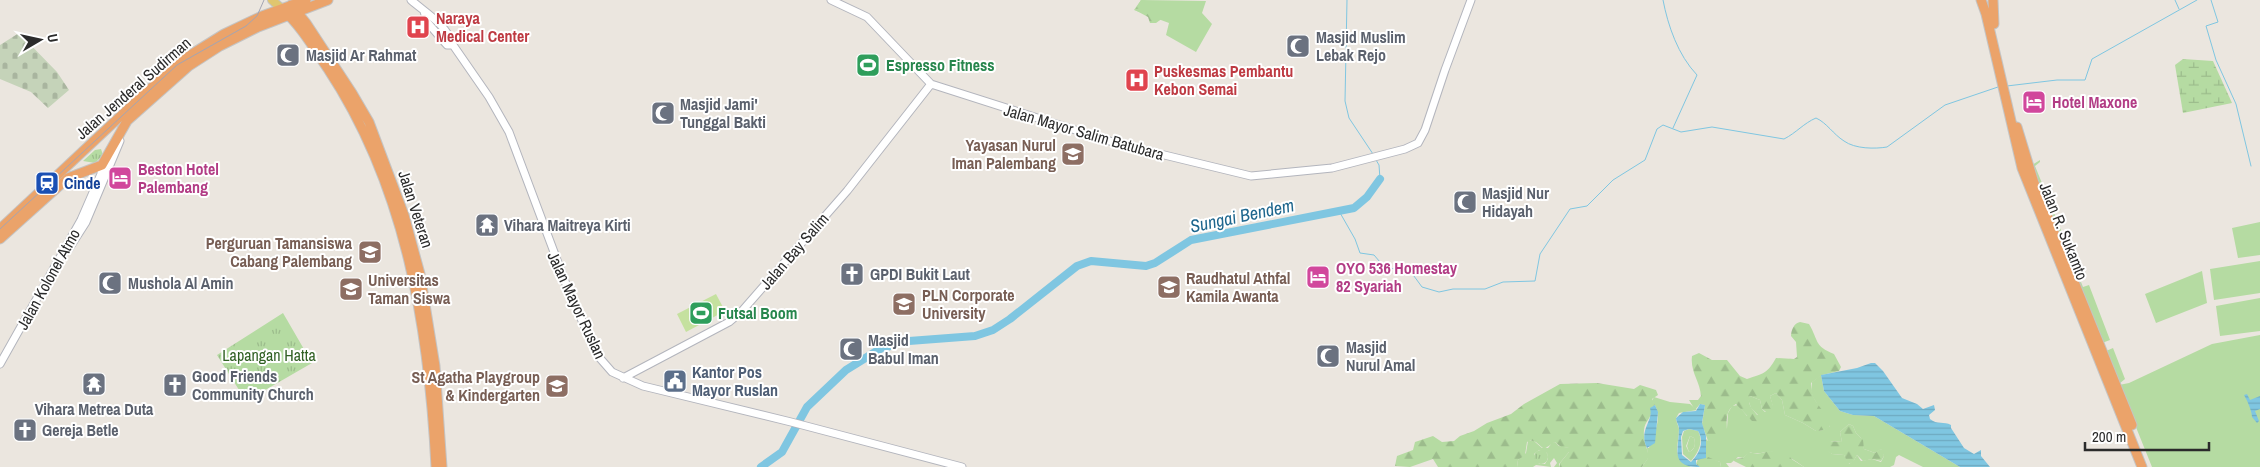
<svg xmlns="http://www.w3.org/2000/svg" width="2260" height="467" font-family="'Archivo Narrow',sans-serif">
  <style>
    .grass { fill: #b5dba2; fill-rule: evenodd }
    .forest { fill: url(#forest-firs) }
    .wetland { fill: url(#wetland-marsh) }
    .cemetery { fill: url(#cemetery-stones) }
    .park { fill: url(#park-tufts) }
    .pitch { fill: #c5e19f }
    .water { fill: url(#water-rules); fill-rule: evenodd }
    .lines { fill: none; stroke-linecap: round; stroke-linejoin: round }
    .stream { stroke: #7fc6e1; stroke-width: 1 }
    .river { stroke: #7fc6e1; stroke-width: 8 }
    .secondary-casing { stroke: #b3b5bd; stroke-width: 9 }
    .primary-casing { stroke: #c4c4c4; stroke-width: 10 }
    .highway-casing { stroke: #c4c4c4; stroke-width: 11 }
    .secondary { stroke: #fff; stroke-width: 7 }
    .primary { stroke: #e0c66f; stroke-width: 8 }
    .highway { stroke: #eba36a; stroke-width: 9 }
    .tram { stroke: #a3a5b3; stroke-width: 1 }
    .labels { text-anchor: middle; stroke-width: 4; stroke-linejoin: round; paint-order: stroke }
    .health-label { font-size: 16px; font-weight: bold; fill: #be3a42; stroke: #fff; text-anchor: start }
    .worship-label { font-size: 16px; font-weight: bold; fill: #5b616d; stroke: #fff; text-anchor: start }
    .leisure-label { font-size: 16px; font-weight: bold; fill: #27864d; stroke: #fff; text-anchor: start }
    .street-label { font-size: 16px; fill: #2b2b2b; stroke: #fff }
    .hotel-label { font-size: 16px; font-weight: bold; fill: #b23c85; stroke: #fff; text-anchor: start }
    .education-label { font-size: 16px; font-weight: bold; fill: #785e54; stroke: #fff; text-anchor: end }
    .transit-label { font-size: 16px; font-weight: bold; fill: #164399; stroke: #fff; text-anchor: start }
    .park-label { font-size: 16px; fill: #306023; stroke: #fff }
    .service-label { font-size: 16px; font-weight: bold; fill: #4e5e75; stroke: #fff; text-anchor: start }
    .water-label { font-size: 18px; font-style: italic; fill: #1e668d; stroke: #fff }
  </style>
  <defs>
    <pattern id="forest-firs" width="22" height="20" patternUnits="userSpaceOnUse" patternTransform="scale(1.25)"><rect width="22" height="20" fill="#b5dba2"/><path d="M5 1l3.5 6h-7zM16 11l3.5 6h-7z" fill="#9cbc8c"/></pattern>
    <pattern id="wetland-marsh" width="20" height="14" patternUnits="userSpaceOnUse" patternTransform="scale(1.25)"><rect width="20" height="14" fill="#b5dba2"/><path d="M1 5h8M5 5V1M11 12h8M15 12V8" fill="none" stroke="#9cbc8c"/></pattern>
    <pattern id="cemetery-stones" width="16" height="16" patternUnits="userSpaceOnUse" patternTransform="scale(1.25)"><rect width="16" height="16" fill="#c5d3b9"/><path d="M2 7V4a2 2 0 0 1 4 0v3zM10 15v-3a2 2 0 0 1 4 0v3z" fill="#a9b59f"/></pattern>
    <pattern id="park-tufts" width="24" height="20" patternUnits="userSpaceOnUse" patternTransform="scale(1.25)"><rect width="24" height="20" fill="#b5dba2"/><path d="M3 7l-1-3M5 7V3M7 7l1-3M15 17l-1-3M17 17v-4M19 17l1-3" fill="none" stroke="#9cbc8c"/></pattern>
    <pattern id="water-rules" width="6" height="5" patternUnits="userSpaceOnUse" patternTransform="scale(1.25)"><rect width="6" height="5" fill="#7fc6e1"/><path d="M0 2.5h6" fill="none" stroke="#6eaac1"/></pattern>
  </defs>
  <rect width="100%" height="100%" fill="#ebe6df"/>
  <path class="grass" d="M1141 0 1206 1 1202 13 1212 24 1196 52 1166 35 1169 23 1134 10Z
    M2040 160V162L2035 166 2076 267 2072 269 2034 174 2032 165Z
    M2260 222V255L2238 258 2232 228Z
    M2260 261V293L2214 300 2210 269Z
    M2202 271 2207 303 2156 323 2145 294Z
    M2081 282 2083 287 2089 285 2110 340 2102 343 2078 283Z
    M2260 298V331L2220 336 2216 306Z
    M2260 335V467H2152L2119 385 2129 383 2212 344Z
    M2113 348 2125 379 2119 384 2106 351Z
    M1821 375 1824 391 1840 411 1853 415 1874 416 1960 467H1923L1899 455 1896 457 1894 465 1890 467H1804C1794 460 1785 453 1773 452 1764 451 1758 456 1750 452L1743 458 1738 457 1731 463H1726L1729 467H1721L1720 462 1706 458V439L1708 441 1715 438 1727 428 1728 413 1732 406 1738 405 1747 416 1758 415 1751 408 1748 399 1750 396 1760 400 1762 409 1765 412 1773 407 1770 396 1776 393 1782 400 1785 415 1803 423 1816 431 1823 430 1830 426 1813 397 1811 391 1812 382ZM1849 424 1853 426 1856 433 1861 438 1864 449 1875 453 1881 449 1884 456 1881 462 1872 459 1861 461 1857 455 1854 460 1849 464 1844 455 1832 454 1827 450 1831 441 1842 442 1840 432Z
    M1654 397 1670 402 1690 404 1697 410 1679 413 1676 418C1676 421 1678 425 1679 429 1679 447 1670 456 1691 467H1642L1648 458 1647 448H1649C1655 432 1664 415 1652 401Z
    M1689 429 1698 431C1704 442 1698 453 1691 461L1683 454 1682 437 1684 431ZM1690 436 1694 438C1696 444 1695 450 1689 452L1686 446Z
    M1528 441H1534L1542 448H1548L1552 443 1555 442 1559 446 1569 448V452L1559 464 1560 467H1554L1557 463 1554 458 1550 463 1551 467 1536 465 1533 467H1517L1518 460 1526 453ZM1539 450 1547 453 1548 459 1545 464H1539L1534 454Z"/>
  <path class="forest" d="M1141 0 1155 2 1142 1 1140 5C1143 12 1153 12 1159 12V14L1163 18 1156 23H1150L1148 17 1135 10Z
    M1800 322 1809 324C1819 341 1814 346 1834 354L1841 367 1839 371 1822 375 1811 383C1810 401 1824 409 1831 423 1830 429 1822 431 1816 431L1803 423 1785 415 1782 400 1776 393 1770 396 1775 412 1769 414 1762 409 1760 400 1750 396C1746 404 1754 411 1759 417V422L1752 421 1736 404C1724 410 1727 423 1727 433L1719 439 1708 441 1702 424 1705 405 1700 404 1695 410 1689 400H1698L1701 396C1700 381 1690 372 1692 356L1699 353 1712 360H1727L1740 376 1747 379C1764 373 1767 374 1776 358L1794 359 1797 357 1796 342 1791 336C1791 330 1794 323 1800 322Z
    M1597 383 1634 389 1640 385 1656 390 1658 395 1652 399 1655 405 1651 408C1653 418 1645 420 1644 430 1643 440 1647 447 1649 457L1642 467H1560V463L1569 452V448L1561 447 1555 442 1544 449C1538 444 1534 438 1527 442L1525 455 1518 460 1517 467H1438L1433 459 1410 467 1395 466 1397 456 1413 450 1415 442 1433 436 1442 442 1454 441 1460 436 1474 431 1487 423 1511 414 1524 404 1560 384Z
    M1849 424 1853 426 1856 433 1863 440 1864 449 1875 453 1880 449 1883 450 1884 456 1881 461 1872 459 1863 461 1857 455 1853 462 1848 464 1844 455 1832 454 1825 450 1829 441 1842 442 1840 432Z
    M1770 451 1786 453 1793 460 1804 467H1746L1734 461V459L1743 458 1749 452 1757 454Z
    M1708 457 1720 462 1721 467H1700L1696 464 1698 459Z"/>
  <path class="wetland" d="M2183 59 2213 61 2232 103 2183 113 2175 65Z"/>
  <path class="cemetery" d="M19 33 57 72 69 90 48 108 31 92 0 79V45Z"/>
  <path class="park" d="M101 149 103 155 95 163 83 161 95 150Z
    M283 313 312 363 246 401 217 355Z
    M1690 436 1694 438C1696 444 1695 449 1689 452L1687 446Z
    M1534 457a7 7 0 1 1 14 0a7 7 0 1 1-14 0Z"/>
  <path class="pitch" d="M716 294 725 311 686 332 677 314Z"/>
  <path class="water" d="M1871 363H1875L1883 371 1902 398 1917 404 1923 409 1934 405 1935 410 1929 415 1930 419C1937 425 1944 421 1951 425V428L1964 448 1974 454 1981 450V456L1990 467H1960L1874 416 1853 415 1840 411 1824 391 1821 375 1857 368Z
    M2247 394 2250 400 2260 396V409L2255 411 2259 421 2257 423 2252 417C2252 411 2247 400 2244 395Z
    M1700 404 1705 405 1702 423 1706 436V458L1696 460V464L1700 467C1669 467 1679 449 1679 429 1679 425 1676 422 1676 418L1683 412 1696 411ZM1689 429 1698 431C1705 442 1699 454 1691 462L1682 455 1681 437 1683 431Z
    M1655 405 1658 412 1655 443 1647 448C1638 430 1654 421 1650 408Z"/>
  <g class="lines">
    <path class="stream" d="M1347 0 1345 101 1349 118 1373 154
      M1663 0C1668 26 1678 55 1697 75L1673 128
      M2175 0 2179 9
      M2211 0 2218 22 2206 26 2216 60 2236 104 2251 166
      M2007 86 2057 80H2085L2092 59 2197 0
      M1376 160 1379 165 1380 179
      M1339 211 1355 239 1360 253 1374 255 1386 269 1403 268 1411 272 1422 287 1439 292 1453 289H1485L1503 282 1535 281 1540 254 1570 209 1587 206 1613 180 1645 160 1657 129 1663 125 1681 132 1712 127 1784 139C1796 133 1804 123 1816 118 1827 123 1833 134 1844 141 1855 149 1875 149 1887 147L1945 105 1998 87"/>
    <path class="river" d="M761 467 782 452 807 407 846 370 880 349 909 341 975 336 993 330 1010 319 1077 266 1091 261 1146 266 1155 263 1191 240 1354 208 1367 197 1380 179"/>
    <g class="secondary-casing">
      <path id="secondary" d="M411 0C426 13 447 25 453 45L489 97 509 132 569 292 598 356 612 372 643 386 791 422 962 467
        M831 0 867 17 931 84 1119 144 1251 176 1332 168 1405 149 1418 143 1425 130 1445 70 1471 0
        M424 11 427 22 447 45H453
        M68 250 86 222 120 141
        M0 364 81 220 101 174 102 165
        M623 378 729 322 742 311 847 191 931 84"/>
    </g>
    <g class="primary-casing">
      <path id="primary" d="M272 0 282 9"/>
    </g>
    <g class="highway-casing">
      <path id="highway" d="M1981 0 1986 14 2022 168 2142 467
        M1993 0 1994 24
        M291 5 306 23 352 93 369 122 404 215 420 274 435 366 442 467
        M282 9C301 26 313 47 328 69 406 187 429 327 436 467
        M2017 127 2034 183 2132 425
        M0 229 143 95 187 57 224 34 262 16 306 0
        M0 239 68 178 102 165 127 121 189 66 220 46 258 27 328 0"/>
    </g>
    <use href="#secondary" class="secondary"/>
    <use href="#primary" class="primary"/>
    <use href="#highway" class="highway"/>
    <path class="tram" d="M0 229 177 65 246 26 257 16 264 0"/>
  </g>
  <defs>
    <g id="hospital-square" transform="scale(1.25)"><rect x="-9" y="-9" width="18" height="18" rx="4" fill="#e0444e" stroke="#fff"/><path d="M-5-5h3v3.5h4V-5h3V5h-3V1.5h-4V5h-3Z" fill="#fff"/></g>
    <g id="mosque-square" transform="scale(1.25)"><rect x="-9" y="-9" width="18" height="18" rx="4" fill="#6b7280" stroke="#fff"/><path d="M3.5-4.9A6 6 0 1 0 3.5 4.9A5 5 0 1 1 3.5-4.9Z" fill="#fff"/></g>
    <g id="stadium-square" transform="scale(1.25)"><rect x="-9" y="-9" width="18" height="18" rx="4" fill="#2e9e5b" stroke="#fff"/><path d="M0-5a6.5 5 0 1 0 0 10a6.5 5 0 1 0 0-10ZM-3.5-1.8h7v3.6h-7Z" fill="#fff"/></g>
    <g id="hotel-square" transform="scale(1.25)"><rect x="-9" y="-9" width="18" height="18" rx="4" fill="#d1479c" stroke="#fff"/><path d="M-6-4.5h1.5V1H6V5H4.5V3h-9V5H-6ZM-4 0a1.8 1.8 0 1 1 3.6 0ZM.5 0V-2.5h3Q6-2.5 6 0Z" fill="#fff"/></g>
    <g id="school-square" transform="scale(1.25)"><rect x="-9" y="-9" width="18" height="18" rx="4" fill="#8d6e63" stroke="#fff"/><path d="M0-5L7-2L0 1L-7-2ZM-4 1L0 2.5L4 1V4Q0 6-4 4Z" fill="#fff"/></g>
    <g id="station-square" transform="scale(1.25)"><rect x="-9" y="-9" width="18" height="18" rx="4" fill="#1a4fb4" stroke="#fff"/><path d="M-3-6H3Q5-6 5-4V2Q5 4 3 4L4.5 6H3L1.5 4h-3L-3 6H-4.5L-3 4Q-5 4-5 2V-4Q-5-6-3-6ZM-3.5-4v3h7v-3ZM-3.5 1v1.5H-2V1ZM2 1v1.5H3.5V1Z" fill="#fff"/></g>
    <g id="temple-square" transform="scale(1.25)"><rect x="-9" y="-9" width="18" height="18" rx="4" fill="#6b7280" stroke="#fff"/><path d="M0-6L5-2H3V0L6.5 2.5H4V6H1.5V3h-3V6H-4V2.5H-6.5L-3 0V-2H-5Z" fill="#fff"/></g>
    <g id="church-square" transform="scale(1.25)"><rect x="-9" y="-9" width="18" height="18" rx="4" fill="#6b7280" stroke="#fff"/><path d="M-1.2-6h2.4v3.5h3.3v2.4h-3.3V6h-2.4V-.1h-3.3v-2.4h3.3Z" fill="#fff"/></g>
    <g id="university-square" transform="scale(1.25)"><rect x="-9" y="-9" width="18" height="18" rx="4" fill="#8d6e63" stroke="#fff"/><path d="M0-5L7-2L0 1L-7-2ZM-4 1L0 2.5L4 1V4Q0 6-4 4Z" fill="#fff"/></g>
    <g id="civic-square" transform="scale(1.25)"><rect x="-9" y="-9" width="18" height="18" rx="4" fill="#5c6f8a" stroke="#fff"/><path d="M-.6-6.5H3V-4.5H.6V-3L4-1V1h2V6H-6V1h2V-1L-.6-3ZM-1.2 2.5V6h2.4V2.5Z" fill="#fff"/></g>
  </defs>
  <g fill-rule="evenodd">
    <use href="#hospital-square" x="418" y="27"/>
    <use href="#mosque-square" x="1298" y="46"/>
    <use href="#mosque-square" x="288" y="55"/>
    <use href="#stadium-square" x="868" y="65"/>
    <use href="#hospital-square" x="1137" y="80"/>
    <use href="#hotel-square" x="2034" y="102"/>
    <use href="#mosque-square" x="663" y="113"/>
    <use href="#school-square" x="1073" y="154"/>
    <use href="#hotel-square" x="120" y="178"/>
    <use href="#station-square" x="47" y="183"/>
    <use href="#mosque-square" x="1465" y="202"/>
    <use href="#temple-square" x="487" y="225"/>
    <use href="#school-square" x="370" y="252"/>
    <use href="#church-square" x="852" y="274"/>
    <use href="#hotel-square" x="1318" y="277"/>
    <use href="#mosque-square" x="110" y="283"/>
    <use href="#school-square" x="1169" y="287"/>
    <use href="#university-square" x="351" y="289"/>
    <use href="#university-square" x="904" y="304"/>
    <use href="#stadium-square" x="701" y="313"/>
    <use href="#mosque-square" x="851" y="349"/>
    <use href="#mosque-square" x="1328" y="356"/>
    <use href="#civic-square" x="675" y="381"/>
    <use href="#temple-square" x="94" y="384"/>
    <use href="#church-square" x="175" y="385"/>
    <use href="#school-square" x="557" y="386"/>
    <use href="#church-square" x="25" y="430"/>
  </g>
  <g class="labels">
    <g class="health-label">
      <text x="436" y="24">Naraya<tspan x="436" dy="18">Medical Center</tspan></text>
      <text x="1154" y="77">Puskesmas Pembantu<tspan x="1154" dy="18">Kebon Semai</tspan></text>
    </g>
    <g class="worship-label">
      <text x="1316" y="43">Masjid Muslim<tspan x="1316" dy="18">Lebak Rejo</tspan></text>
      <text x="306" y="61">Masjid Ar Rahmat</text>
      <text x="680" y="110">Masjid Jami'<tspan x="680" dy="18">Tunggal Bakti</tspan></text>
      <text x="1482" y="199">Masjid Nur<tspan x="1482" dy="18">Hidayah</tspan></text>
      <text x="504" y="231">Vihara Maitreya Kirti</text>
      <text x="870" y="280">GPDI Bukit Laut</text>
      <text x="128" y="289">Mushola Al Amin</text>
      <text x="868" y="346">Masjid<tspan x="868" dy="18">Babul Iman</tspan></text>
      <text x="1346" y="353">Masjid<tspan x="1346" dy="18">Nurul Amal</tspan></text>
      <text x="192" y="382">Good Friends<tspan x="192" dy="18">Community Church</tspan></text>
      <text x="94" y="415" text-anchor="middle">Vihara Metrea Duta</text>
      <text x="42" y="436">Gereja Betle</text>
    </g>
    <g class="leisure-label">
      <text x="886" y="71">Espresso Fitness</text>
      <text x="718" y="319">Futsal Boom</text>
    </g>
    <g class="street-label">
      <text transform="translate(133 88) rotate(-41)" y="6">Jalan Jenderal Sudirman</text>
      <text transform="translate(1084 132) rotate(16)" y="6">Jalan Mayor Salim Batubara</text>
      <text transform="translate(416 209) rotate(72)" y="6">Jalan Veteran</text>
      <text transform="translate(2064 231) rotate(68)" y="6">Jalan R. Sukamto</text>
      <text transform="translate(794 251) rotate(-49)" y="6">Jalan Bay Salim</text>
      <text transform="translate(48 279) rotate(-61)" y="6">Jalan Kolonel Atmo</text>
      <text transform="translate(577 305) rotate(65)" y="6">Jalan Mayor Ruslan</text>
    </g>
    <g class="hotel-label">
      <text x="2052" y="108">Hotel Maxone</text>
      <text x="138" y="175">Beston Hotel<tspan x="138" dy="18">Palembang</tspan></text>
      <text x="1336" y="274">OYO 536 Homestay<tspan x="1336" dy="18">82 Syariah</tspan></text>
    </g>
    <g class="education-label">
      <text x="1056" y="151">Yayasan Nurul<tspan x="1056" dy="18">Iman Palembang</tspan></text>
      <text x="352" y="249">Perguruan Tamansiswa<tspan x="352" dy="18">Cabang Palembang</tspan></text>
      <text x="1186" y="284" text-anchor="start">Raudhatul Athfal<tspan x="1186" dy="18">Kamila Awanta</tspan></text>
      <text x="368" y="286" text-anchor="start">Universitas<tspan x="368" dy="18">Taman Siswa</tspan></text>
      <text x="922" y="301" text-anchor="start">PLN Corporate<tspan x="922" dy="18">University</tspan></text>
      <text x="540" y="383">St Agatha Playgroup<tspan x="540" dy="18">&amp; Kindergarten</tspan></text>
    </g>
    <g class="transit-label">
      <text x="64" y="189">Cinde</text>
    </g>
    <g class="park-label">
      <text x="269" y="361">Lapangan Hatta</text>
    </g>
    <g class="service-label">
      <text x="692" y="378">Kantor Pos<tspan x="692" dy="18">Mayor Ruslan</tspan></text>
    </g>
    <g class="water-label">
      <text transform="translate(1242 216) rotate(-12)" y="6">Sungai Bendem</text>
    </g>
  </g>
  <g transform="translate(40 40) rotate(81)" stroke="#ffffff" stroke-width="4" paint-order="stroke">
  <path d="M0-4L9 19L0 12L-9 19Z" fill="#2b2b2b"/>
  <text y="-8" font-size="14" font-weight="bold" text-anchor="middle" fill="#2b2b2b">U</text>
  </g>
  <path d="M2085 442v8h124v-8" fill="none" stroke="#2b2b2b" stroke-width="2.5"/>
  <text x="2092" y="442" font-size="15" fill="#2b2b2b" stroke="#ffffff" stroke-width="4" paint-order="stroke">200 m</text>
</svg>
